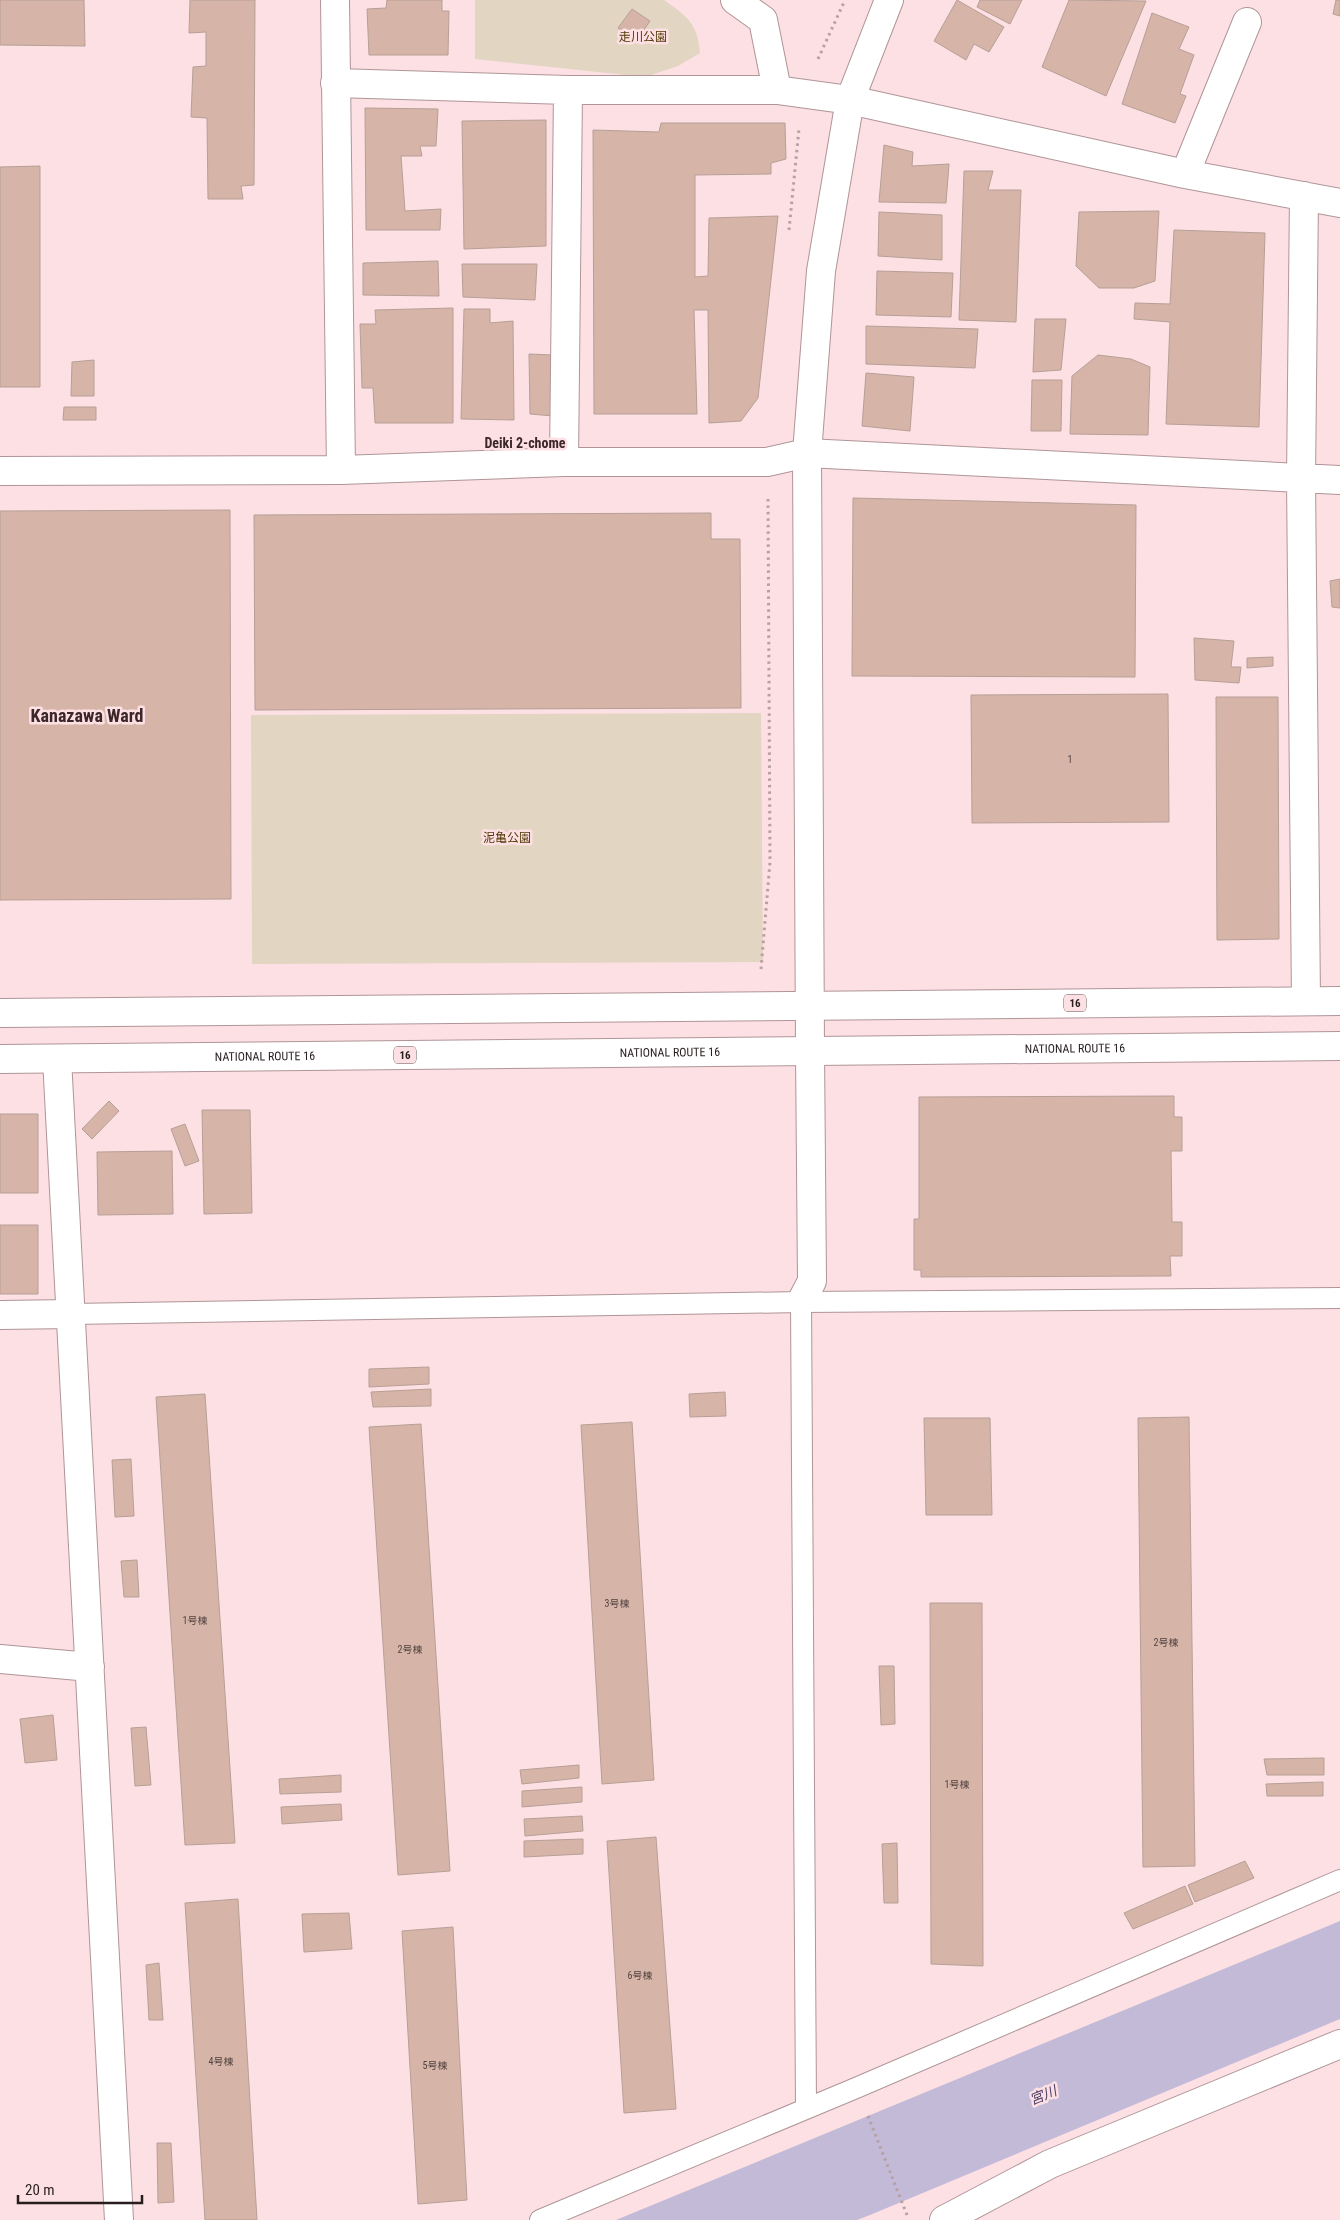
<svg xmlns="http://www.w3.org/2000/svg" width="1340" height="2220" font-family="'Roboto Condensed','Noto Sans JP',sans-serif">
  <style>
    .green { fill: #e2d5c2 }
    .water { fill: #c2bad7 }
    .building { fill: #d6b5a8; stroke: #b79f96 }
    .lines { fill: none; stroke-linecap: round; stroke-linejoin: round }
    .service-casing { stroke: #af9598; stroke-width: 22 }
    .pedestrian-casing { stroke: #af9598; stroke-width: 30 }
    .minor-casing { stroke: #af9598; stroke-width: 30 }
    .tertiary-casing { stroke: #af9598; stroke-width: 30 }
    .trunk-casing { stroke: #af9598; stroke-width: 30 }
    .path { stroke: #b6a0a3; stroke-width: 3; stroke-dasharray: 2.5 4; stroke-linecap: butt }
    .service { stroke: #fff; stroke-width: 20 }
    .pedestrian { stroke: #fff; stroke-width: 28 }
    .minor { stroke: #fff; stroke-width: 28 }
    .tertiary { stroke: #fff; stroke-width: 28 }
    .trunk { stroke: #fff; stroke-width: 28 }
    .labels { text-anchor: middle; stroke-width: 5; stroke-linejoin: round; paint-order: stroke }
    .number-label { font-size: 10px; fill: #534340 }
    .shield { fill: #fce0e3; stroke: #675859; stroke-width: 1 }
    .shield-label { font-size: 11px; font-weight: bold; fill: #271d1e }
    .park-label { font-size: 12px; fill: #543a08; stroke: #fce0e3 }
    .street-label { font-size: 12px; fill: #271d1e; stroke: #fce0e3 }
    .neighbourhood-label { font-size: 14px; font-weight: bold; fill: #3b262a; stroke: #fce0e3 }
    .water-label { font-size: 14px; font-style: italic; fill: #4d3f69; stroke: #fce0e3 }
    .district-label { font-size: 18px; font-weight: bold; fill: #3b262a; stroke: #fce0e3 }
  </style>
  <rect width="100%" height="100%" fill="#fce0e3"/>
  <path class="green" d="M475 0H664C687 16 698 24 700 53L678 66 645 77 475 59Z
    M761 713 763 962 252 964 251 715Z"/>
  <path class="water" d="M1340 1921V2019L870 2215 857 2220H616Z"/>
  <path class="building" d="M0 0H84L85 46 0 45Z
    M190 0H255L254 185 241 186 243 199H208L207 118 191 117 193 67 206 66V32L189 33Z
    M387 0H442V11H449L448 55H369L367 9 386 8Z
    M957 0 1004 27 989 52 974 44 966 60 934 41Z
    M980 0H1022L1010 24 977 7Z
    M1069 0 1146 1 1106 96 1042 67Z
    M1336 0H1340V16L1333 14Z
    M632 9 650 21 637 40 618 28Z
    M1152 13 1189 27 1179 49 1194 55 1180 94 1186 96 1175 123 1122 104Z
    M365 108 438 109 436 146H420L422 156H401L405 211 441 209 440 230H366Z
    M546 120V246L464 249 462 121Z
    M661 123H785L786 159 771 163V174L695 175V277L708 276 709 218 778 216 758 398 741 421 709 423 708 310H694L697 414H594L593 130 659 132Z
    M884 145 913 152 912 166 949 164 946 203 879 202Z
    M40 166V387H0V167Z
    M964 171H993L988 190H1021L1016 322 959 320Z
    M1159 211 1155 281 1134 288H1099L1076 266 1079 212Z
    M879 212 942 215V260L878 256Z
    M1174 230 1265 233 1259 427 1166 424 1170 322 1134 319 1135 303 1170 304Z
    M438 261 439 296 363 295V263Z
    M462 264H537L535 300 463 297Z
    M877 271 953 273 951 317 876 315Z
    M453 308V423H375L373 388H362L360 324H376L375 310Z
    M464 309H490V323L513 321 514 420 461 419Z
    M1035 319H1066L1061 370 1033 372Z
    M866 326 978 329 975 368 866 364Z
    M529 354 553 355V416L530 414Z
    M1098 355 1131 359 1150 367 1148 435 1070 434 1072 376Z
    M94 360V396H71L72 362Z
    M866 373 914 377 910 431 862 426Z
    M1032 380H1062L1061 431H1031Z
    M64 407H96V420H63Z
    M853 498 1136 505 1135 677 852 676Z
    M230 510 231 899 0 900V511Z
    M711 513V539H740L741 708 255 710 254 515Z
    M1340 579V608L1332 607 1330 581Z
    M1194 638 1234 641 1231 667H1241L1239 683 1195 680Z
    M1273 657V666L1247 668V658Z
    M1168 694 1169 822 972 823 971 695Z
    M1216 697H1278L1279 939 1217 940Z
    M1174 1096V1117H1182V1151H1171L1172 1222H1182V1256H1170L1171 1276 921 1277V1270H914V1219H919V1097Z
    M109 1101 119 1111 92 1139 82 1129Z
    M202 1110H250L252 1213 204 1214Z
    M0 1114H38V1193H0Z
    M185 1124 199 1161 185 1166 171 1129Z
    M172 1151 173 1214 98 1215 97 1152Z
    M0 1225H38V1294H0Z
    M429 1367V1384L369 1387V1369Z
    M431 1389V1406L373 1407 371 1392Z
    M725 1392 726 1416 690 1417 689 1394Z
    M205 1394 235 1843 185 1845 156 1397Z
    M1189 1417 1195 1866 1143 1867 1138 1418Z
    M924 1418H990L992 1515H926Z
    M632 1422 654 1780 602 1784 581 1425Z
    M421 1424 450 1871 398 1875 369 1427Z
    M131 1459 134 1516 115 1517 112 1460Z
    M137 1560 139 1597H124L121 1561Z
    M930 1603H982L983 1966 931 1964Z
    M879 1666H894L895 1724 881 1725Z
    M53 1715 57 1760 25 1763 20 1719Z
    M146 1727 151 1785 135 1786 131 1728Z
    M1324 1758V1775H1267L1264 1759Z
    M579 1765V1778L522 1784 520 1770Z
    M341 1775V1792L280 1794 279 1779Z
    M1323 1782V1796H1267L1266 1784Z
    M582 1787V1802L522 1807V1791Z
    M341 1804 342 1820 282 1824 281 1807Z
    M582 1816 583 1831 525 1836 524 1819Z
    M656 1837 676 2109 624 2113 607 1841Z
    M583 1839V1854L524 1857V1841Z
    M897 1843 898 1903H884L882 1844Z
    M1245 1861 1254 1878 1195 1902 1188 1885Z
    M1185 1886 1193 1904 1133 1929 1124 1913Z
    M238 1899 257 2220H205L185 1903Z
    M349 1913 352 1949 304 1952 302 1914Z
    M453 1927 467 2200 418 2204 402 1931Z
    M159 1963 163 2020H149L146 1965Z
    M157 2143H171L174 2202 158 2203Z"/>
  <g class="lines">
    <g class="service-casing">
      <path id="service" d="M801 1302 806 2108
        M71 1314 801 1302 1340 1298
        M540 2220 856 2088 1340 1880"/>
    </g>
    <g class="pedestrian-casing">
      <path id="pedestrian" d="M801 1302 812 1281 810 1051
        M944 2220 1050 2164 1340 2044"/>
    </g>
    <g class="minor-casing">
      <path id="minor" d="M335 0 341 470
        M735 0 763 20 777 90
        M335 83 568 90H777L850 100 1185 174 1340 203
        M1185 174 1247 22
        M1304 196 1301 479 1306 1001
        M564 462 568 90
        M0 471 341 470 564 462H767L807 453 1340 480
        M57 1059 119 2220
        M0 1315 71 1314
        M0 1659 90 1667"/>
    </g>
    <g class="tertiary-casing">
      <path id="tertiary" d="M810 1051 807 453 821 271 850 100 889 0"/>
    </g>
    <g class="trunk-casing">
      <g id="trunk">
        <path d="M0 1013 1340 1001"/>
        <path id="s1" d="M0 1059 1340 1046"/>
      </g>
    </g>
    <path class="path" d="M818 59 845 0
      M789 230 799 129
      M761 969 770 862 768 497
      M868 2116 907 2215"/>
    <use href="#service" class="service"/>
    <use href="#pedestrian" class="pedestrian"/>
    <use href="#minor" class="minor"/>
    <use href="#tertiary" class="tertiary"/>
    <use href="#trunk" class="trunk"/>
  </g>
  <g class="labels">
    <g class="number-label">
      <text x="1070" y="763">1</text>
      <text x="617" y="1607">3号棟</text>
      <text x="195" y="1624">1号棟</text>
      <text x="1166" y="1646">2号棟</text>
      <text x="410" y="1653">2号棟</text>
      <text x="957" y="1788">1号棟</text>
      <text x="640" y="1979">6号棟</text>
      <text x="221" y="2065">4号棟</text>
      <text x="435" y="2069">5号棟</text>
    </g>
    <g class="shield">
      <rect x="1064" y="994.5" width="22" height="17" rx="4"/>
      <rect x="394" y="1046.5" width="22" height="17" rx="4"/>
    </g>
    <g class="shield-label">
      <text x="1075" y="1007">16</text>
      <text x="405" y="1059">16</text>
    </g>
    <g class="park-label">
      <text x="643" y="41">走川公園</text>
      <text x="507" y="842">泥亀公園</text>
    </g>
    <g class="street-label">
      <text dy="4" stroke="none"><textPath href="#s1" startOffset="1075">NATIONAL ROUTE 16</textPath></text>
      <text dy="4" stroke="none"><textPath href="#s1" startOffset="670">NATIONAL ROUTE 16</textPath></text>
      <text dy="4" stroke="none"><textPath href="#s1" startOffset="265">NATIONAL ROUTE 16</textPath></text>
    </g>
    <g class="neighbourhood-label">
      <text x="525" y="448">Deiki 2-chome</text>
    </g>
    <g class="water-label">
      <text transform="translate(1043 2095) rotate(-22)" y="5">宮川</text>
    </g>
    <g class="district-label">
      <text x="87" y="722">Kanazawa Ward</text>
    </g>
  </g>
  <path d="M18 2195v8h124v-8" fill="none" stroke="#271d1e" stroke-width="2.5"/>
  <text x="25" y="2195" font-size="15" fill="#271d1e" stroke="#fce0e3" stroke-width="4" paint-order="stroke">20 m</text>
</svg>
